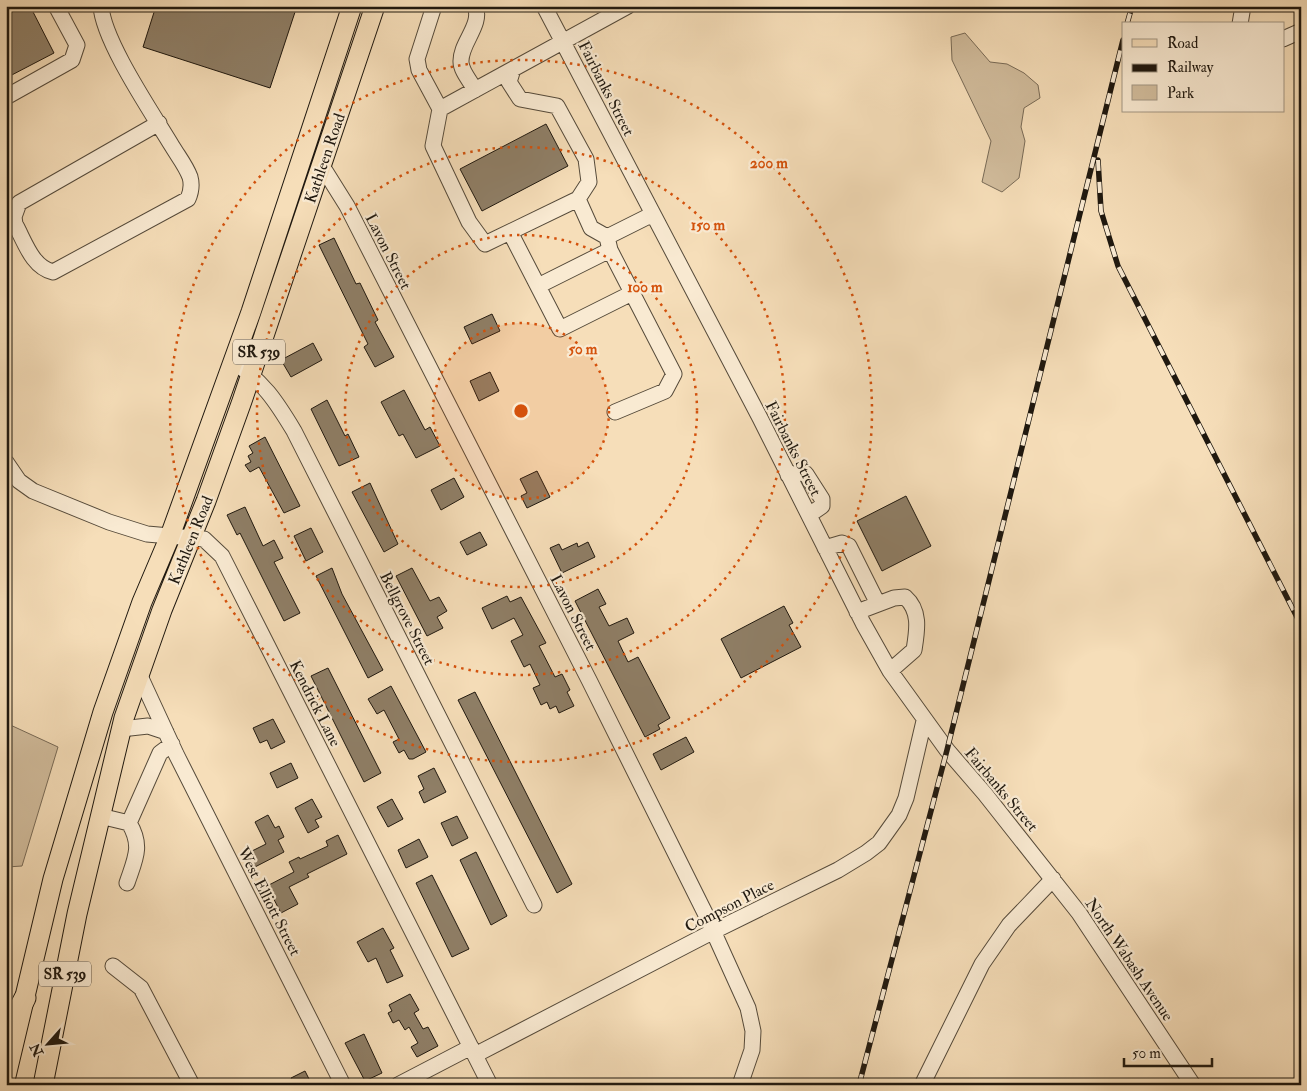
<svg xmlns="http://www.w3.org/2000/svg" width="1307" height="1091" font-family="'IM FELL Double Pica',serif">
  <style>
    .green { fill: #d1bc9c; stroke: #786a56 }
    .building { fill: #8f7f67; stroke: #1f180f }
    .lines { fill: none; stroke-linecap: round; stroke-linejoin: round }
    .minor-casing { stroke: #554a3a; stroke-width: 17 }
    .major-casing { stroke: #1f180f; stroke-width: 21 }
    .highway-casing { stroke: #1f180f; stroke-width: 23 }
    .minor { stroke: #f9ead2; stroke-width: 15 }
    .major { stroke: #f6deb9; stroke-width: 19 }
    .highway { stroke: #f6deb9; stroke-width: 21 }
    .rail-casing { stroke: #1f180f; stroke-width: 5.5 }
    .rail { stroke: #f9ead2; stroke-width: 4; stroke-dasharray: 11; stroke-linecap: butt }
    .ring { fill: none; stroke: #d4520c; stroke-width: 2.5; stroke-dasharray: 2.5 5 }
    .labels { text-anchor: middle; stroke-width: 4.5; stroke-linejoin: round; paint-order: stroke }
    .shield { fill: #f9ead2; stroke: #60574a; stroke-width: 1 }
    .shield-label { font-size: 15px; font-weight: bold; fill: #1f180f }
    .street-label { font-size: 16px; fill: #1f180f; stroke: #f9ead2 }
    .centre { fill: #d4520c; stroke: #f9ead2; stroke-width: 2.5 }
    .ring-label { font-size: 15px; text-anchor: middle; font-weight: bold; fill: #d4520c; stroke: #f9ead2; stroke-width: 4.5; stroke-linejoin: round; paint-order: stroke }
  </style>
  <rect width="100%" height="100%" fill="#f6deb9"/>
  <filter id="stains"><feTurbulence type="fractalNoise" baseFrequency=".004" numOctaves="4"/><feColorMatrix values="0 0 0 0 .2 0 0 0 0 .09 0 0 0 0 .02 0 0 0 .5 -.17"/></filter>
  <radialGradient id="worn" r=".72"><stop offset=".6" stop-color="#630" stop-opacity="0"/><stop offset="1" stop-color="#630" stop-opacity=".3"/></radialGradient>
  <path class="green" d="M965 33 990 62 1007 64 1024 73 1038 85 1040 98 1024 108 1021 127 1025 141 1019 178 1002 192 982 182 991 141 952 60 951 37Z
    M6 723 58 747 22 866 7 867Z"/>
  <path class="building" d="M6 6H30L54 53 6 78Z
    M156 6H297L270 88 143 47Z
    M546 124 568 166 482 211 460 169Z
    M334 238 356 284 360 283 378 320 375 322 394 357 375 367 364 347 368 344 319 245Z
    M492 314 500 331 472 344 464 327Z
    M313 343 322 360 291 377 281 360Z
    M490 372 499 391 479 401 470 381Z
    M404 390 425 430 430 427 440 446 416 458 403 434 399 436 381 402Z
    M327 400 345 436 348 434 359 457 339 466 311 409Z
    M265 437 300 506 284 513 259 467 250 472 245 465 251 462 248 456 253 453 249 446Z
    M537 471 550 497 527 508 521 496 527 493 520 479Z
    M454 478 464 497 441 510 431 490Z
    M370 483 398 544 384 552 352 492Z
    M906 496 931 546 882 571 857 521Z
    M245 507 263 546 274 540 283 558 274 562 300 613 284 621 240 533 237 535 227 515Z
    M311 528 323 552 306 561 294 536Z
    M480 532 487 545 467 555 460 542Z
    M588 542 595 557 562 573 550 548 559 544 562 550 577 543 578 547Z
    M332 568 342 594 383 670 368 678 316 576Z
    M412 568 430 601 439 597 447 611 437 617 443 628 427 636 396 576Z
    M598 589 606 604 599 607 609 626 627 618 634 633 618 641 628 662 638 657 670 718 658 725 660 729 645 737 575 601Z
    M507 596 510 602 521 597 546 643 539 646 555 677 562 674 570 690 567 692 574 706 559 713 556 706 550 709 547 702 541 705 533 688 540 685 530 664 524 667 511 641 523 635 514 618 492 629 482 608Z
    M784 606 793 623 789 625 801 647 741 678 721 639Z
    M328 668 381 773 364 782 311 676Z
    M391 686 426 752 413 759H409L404 750 399 753 393 742 399 739 384 710 377 714 368 699Z
    M475 692 572 884 557 893 458 700Z
    M273 719 285 742 271 749 267 740 260 743 253 728Z
    M686 737 694 752 661 770 653 754Z
    M291 763 298 778 277 788 270 773Z
    M434 768 446 792 424 803 419 792 424 789 418 776Z
    M312 799 322 817 315 820 319 827 308 833 295 808Z
    M392 799 403 819 388 827 377 807Z
    M268 815 275 828 279 826 284 837 278 840 284 852 253 868 246 854 266 844 255 822Z
    M457 816 468 838 452 846 441 823Z
    M338 835 347 854 307 874 309 877 289 887 298 904 281 913 267 886 294 872 289 862 299 857 300 859 328 846 326 841Z
    M419 839 428 857 406 868 398 850Z
    M476 852 507 916 491 925 460 860Z
    M432 875 469 949 452 957 416 883Z
    M383 928 394 948 390 950 403 976 387 983 376 958 368 962 357 942Z
    M410 994 419 1010 414 1013 423 1029 428 1027 438 1046 417 1057 411 1047 418 1043 409 1027 405 1030 399 1020 393 1023 388 1013 392 1011 389 1005Z
    M364 1034 382 1073 365 1081 345 1043Z
    M305 1071 312 1085H295L291 1078Z"/>
  <g class="lines">
    <g class="minor-casing">
      <path id="minor" d="M101 6C103 41 153 114 172 146 178 156 186 166 190 177 192 184 191 192 188 199L53 272C32 267 25 242 15 224L14 217 19 203 159 123
        M434 6 417 59 419 70 440 109
        M475 6C483 25 460 43 461 62 461 71 471 82 475 90
        M544 6 760 418 863 623 890 671 947 750 985 794 1079 913 1193 1085
        M1240 24 1243 6
        M1283 39 1301 31
        M513 69 440 109 433 146 469 222 485 244 578 199
        M6 97 72 60 77 45 56 6
        M322 166 347 206 589 680 705 913 748 1008 753 1031 752 1050 740 1085
        M510 232 560 329 632 293
        M607 237 653 214
        M538 286 610 250
        M233 362C263 381 276 401 294 431L534 905
        M615 412 665 391 674 374 610 250 607 237 591 228 578 199 589 182 586 159 557 106 520 99 509 82 513 69 628 6
        M6 462 19 481 33 491 109 522 147 534 204 539 222 556 490 1085
        M788 475 800 473 806 474 822 499V506L809 515
        M825 548 842 543 849 546 878 604
        M857 612 894 598 905 597C921 611 917 631 914 650L890 671
        M139 674 176 754 343 1085
        M121 729 148 726 166 732
        M100 816 129 823C143 846 135 859 127 883
        M129 823 160 753 172 744
        M113 966 141 988 192 1085
        M475 1055 712 932 838 870 866 853 879 843 899 815 906 798 924 721
        M398 1085 471 1047
        M922 1085 982 964 1009 925 1053 879"/>
    </g>
    <g class="major-casing">
      <path id="major" d="M6 1076 53 879 103 712 142 602 170 536 251 312 352 6
        M43 1085 77 914 124 718 162 610 206 501 242 401 375 6"/>
    </g>
    <g class="highway-casing">
      <path id="highway" d="M6 1034 25 998"/>
    </g>
    <use href="#minor" class="minor"/>
    <use href="#major" class="major"/>
    <use href="#highway" class="highway"/>
    <g class="rail-casing">
      <path id="rail" d="M1127 24 1132 6
        M1098 160 1101 211 1118 266 1301 625
        M859 1085 947 750 1123 40"/>
    </g>
    <use href="#rail" class="rail"/>
  </g>
  <circle cx="521" cy="411" r="88" fill="#d4520c" fill-opacity=".12"/>
  <g class="ring">
    <circle cx="521" cy="411" r="88"/>
    <circle cx="521" cy="411" r="176"/>
    <circle cx="521" cy="411" r="264"/>
    <circle cx="521" cy="411" r="351"/>
  </g>
  <g class="labels">
    <g class="shield">
      <rect x="233" y="339.5" width="52" height="25" rx="4"/>
      <rect x="39" y="961.5" width="52" height="25" rx="4"/>
    </g>
    <g class="shield-label">
      <text x="259" y="357">SR 539</text>
      <text x="65" y="979">SR 539</text>
    </g>
    <g class="street-label">
      <text transform="translate(607 88) rotate(63)" y="6">Fairbanks Street</text>
      <text transform="translate(324 158) rotate(-71)" y="6">Kathleen Road</text>
      <text transform="translate(389 251) rotate(63)" y="6">Lavon Street</text>
      <text transform="translate(794 448) rotate(63)" y="6">Fairbanks Street</text>
      <text transform="translate(190 540) rotate(-68)" y="6">Kathleen Road</text>
      <text transform="translate(574 612) rotate(63)" y="6">Lavon Street</text>
      <text transform="translate(408 618) rotate(63)" y="6">Bellgrove Street</text>
      <text transform="translate(316 703) rotate(63)" y="6">Kendrick Lane</text>
      <text transform="translate(1002 789) rotate(50)" y="6">Fairbanks Street</text>
      <text transform="translate(270 901) rotate(63)" y="6">West Elliott Street</text>
      <text transform="translate(729 905) rotate(-27)" y="6">Compson Place</text>
      <text transform="translate(1130 959) rotate(56)" y="6">North Wabash Avenue</text>
    </g>
  </g>
  <circle cx="521" cy="411" r="8" class="centre"/>
  <g class="ring-label">
    <text x="769" y="168">200 m</text>
    <text x="708" y="230">150 m</text>
    <text x="645" y="292">100 m</text>
    <text x="583" y="354">50 m</text>
  </g>
  <rect width="1307" height="1091" fill="none" stroke="#f6deb9" stroke-width="25"/>
  <rect x="8" y="8" width="1292" height="1076" fill="none" stroke="#1f180f" stroke-width="2.5"/>
  <rect x="12" y="12" width="1282" height="1066" fill="none" stroke="#1f180f"/>
  <rect x="1122" y="22" width="162" height="90" fill="#f9ead2" stroke="#a29684"/>
  <rect x="1132" y="39" width="25" height="8" fill="#f6deb9" stroke="#a29684"/>
  <text x="1167" y="48" font-size="15" fill="#1f180f">Road</text>
  <rect x="1132" y="64" width="25" height="8" fill="#1f180f" stroke="#a29684"/>
  <text x="1167" y="72" font-size="15" fill="#1f180f">Railway</text>
  <rect x="1132" y="85" width="25" height="15" fill="#d1bc9c" stroke="#a29684"/>
  <text x="1167" y="98" font-size="15" fill="#1f180f">Park</text>
  <g transform="translate(48 1044) rotate(243)" stroke="#f9ead2" stroke-width="4" paint-order="stroke">
  <path d="M0-4L9 19L0 12L-9 19Z" fill="#1f180f"/>
  <text y="-8" font-size="14" font-weight="bold" text-anchor="middle" fill="#1f180f">N</text>
  </g>
  <path d="M1124 1058v8h88v-8" fill="none" stroke="#1f180f" stroke-width="2.5"/>
  <text x="1132" y="1058" font-size="15" fill="#1f180f" stroke="#f9ead2" stroke-width="4" paint-order="stroke">50 m</text>
  <rect width="100%" height="100%" filter="url(#stains)"/>
  <rect width="100%" height="100%" fill="url(#worn)"/>
</svg>
